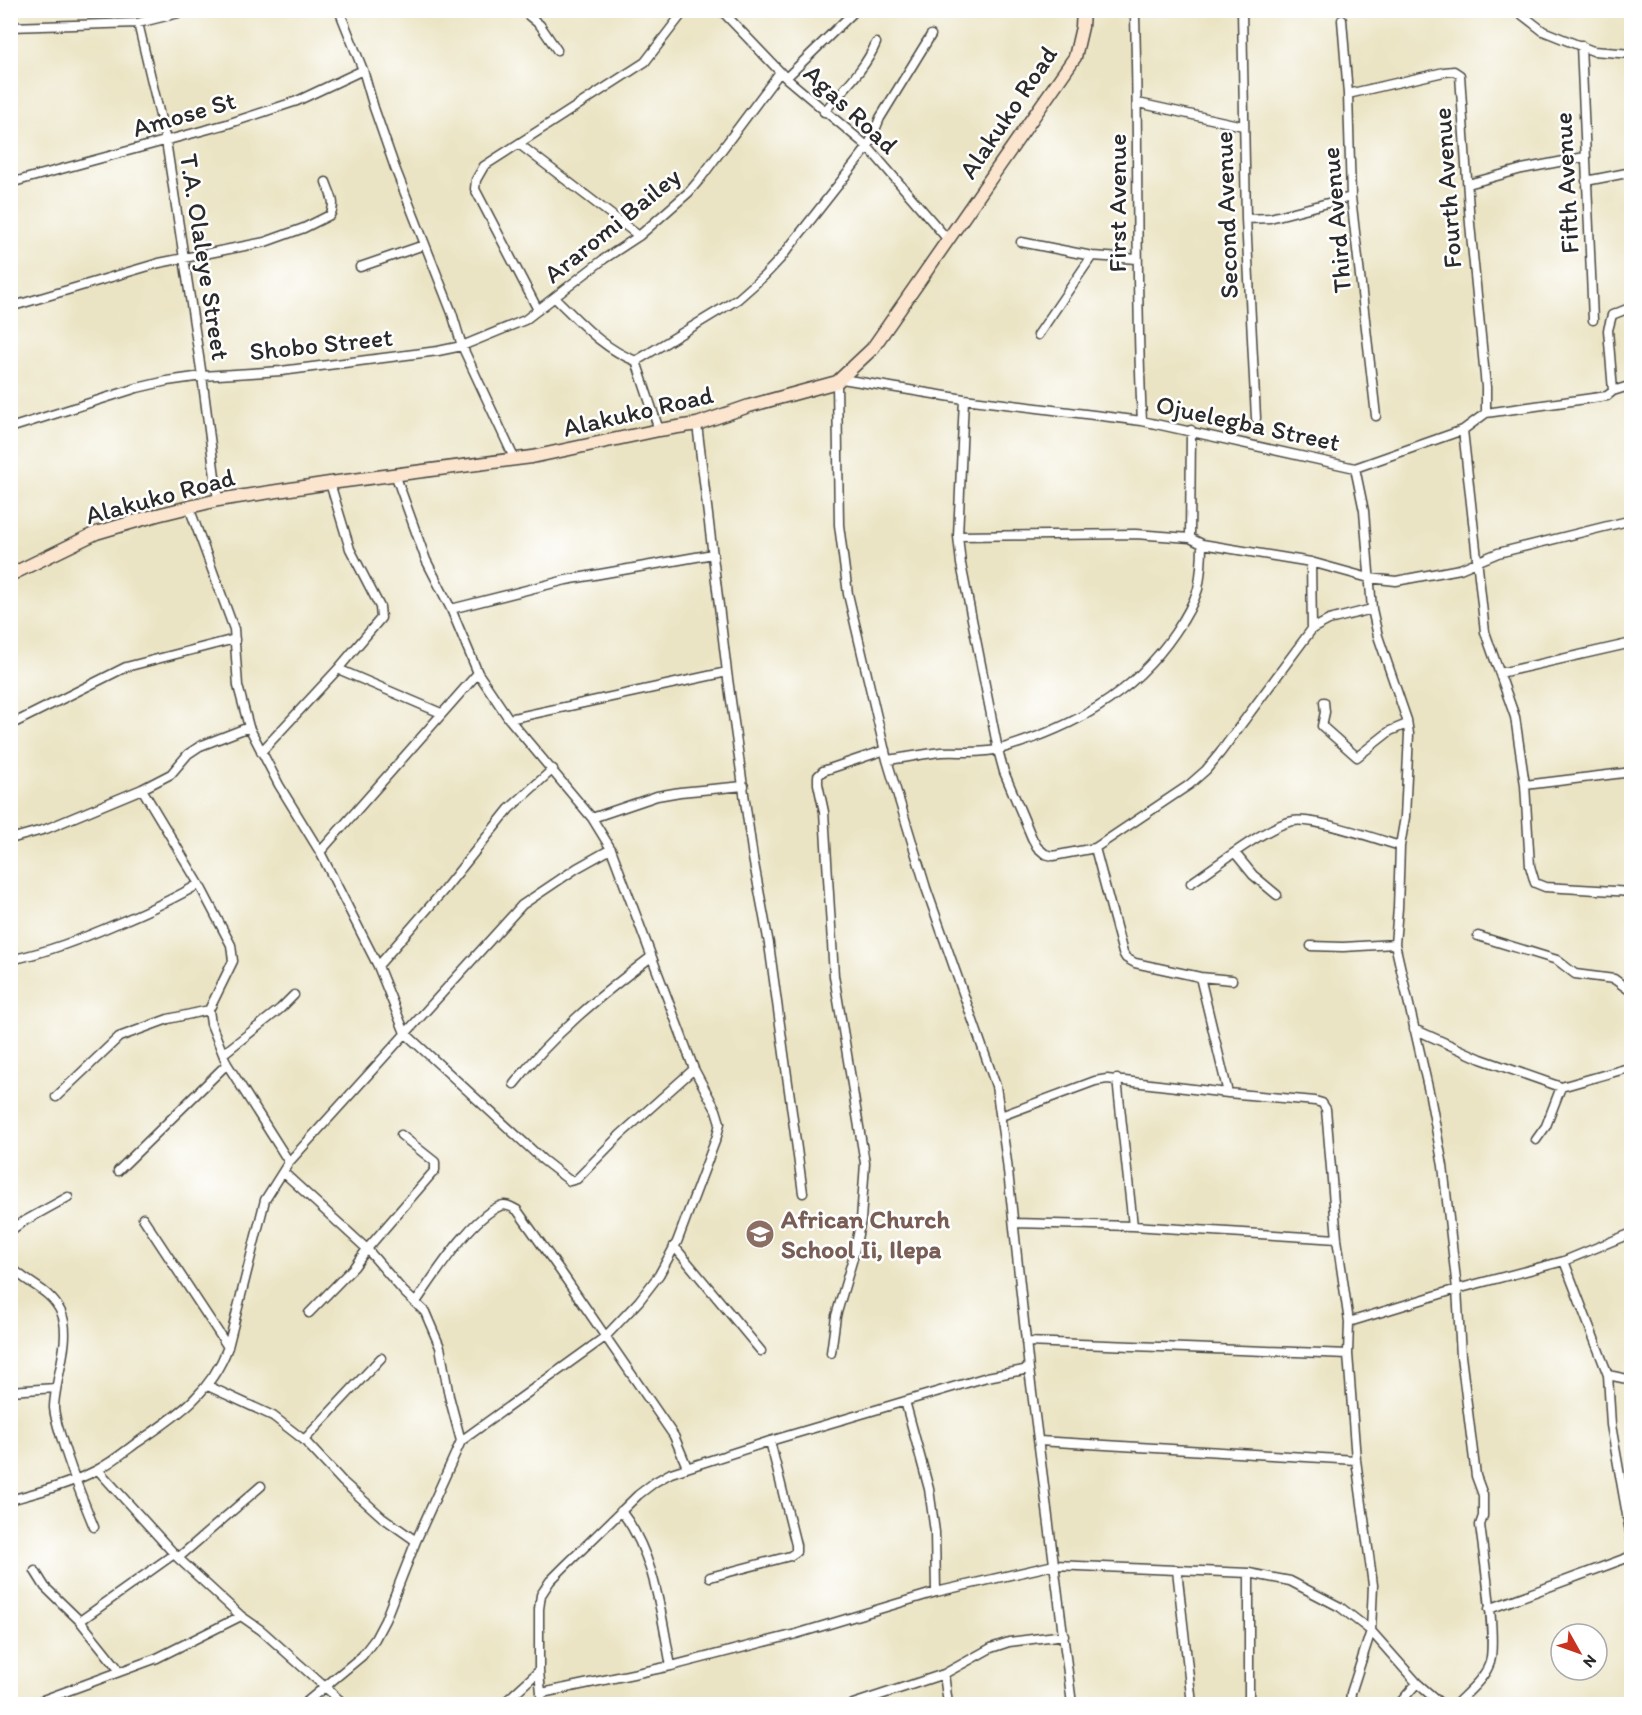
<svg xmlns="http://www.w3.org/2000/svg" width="1642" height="1715" font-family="Itim,sans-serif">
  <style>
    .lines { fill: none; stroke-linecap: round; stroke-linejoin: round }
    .street-casing { stroke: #484742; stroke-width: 11 }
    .secondary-casing { stroke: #484742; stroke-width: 15 }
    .street { stroke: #fff; stroke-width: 8 }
    .secondary { stroke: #fce5cf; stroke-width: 12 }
    .labels { text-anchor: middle; stroke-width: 5; stroke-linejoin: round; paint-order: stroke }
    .street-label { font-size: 26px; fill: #2b2b2b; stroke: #fff }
    .education-label { font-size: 26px; font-weight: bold; fill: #785e54; stroke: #fff; text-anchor: start }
  </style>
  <rect width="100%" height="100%" fill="#fff"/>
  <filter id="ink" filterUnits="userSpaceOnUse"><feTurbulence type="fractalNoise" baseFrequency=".0167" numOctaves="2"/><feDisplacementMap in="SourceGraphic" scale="12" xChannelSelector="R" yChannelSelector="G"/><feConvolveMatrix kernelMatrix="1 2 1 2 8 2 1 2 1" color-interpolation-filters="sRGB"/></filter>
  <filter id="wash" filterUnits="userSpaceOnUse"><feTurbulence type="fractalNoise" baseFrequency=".008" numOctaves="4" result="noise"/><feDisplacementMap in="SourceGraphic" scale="24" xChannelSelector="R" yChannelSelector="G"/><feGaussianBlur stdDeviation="1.35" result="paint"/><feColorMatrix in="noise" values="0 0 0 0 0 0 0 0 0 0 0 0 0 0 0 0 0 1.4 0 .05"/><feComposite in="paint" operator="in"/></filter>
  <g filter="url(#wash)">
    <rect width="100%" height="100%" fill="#ebe4c4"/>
  </g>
  <g filter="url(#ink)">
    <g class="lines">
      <g class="street-casing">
        <path id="street" d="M339 10 363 70 374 108 395 168 452 313 462 346 515 460
          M522 10 540 25 557 50
          M721 10 786 78 868 147 949 241
          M1129 10 1135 17C1139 151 1135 286 1142 421
          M1242 10 1246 219 1256 418
          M1516 10 1543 31 1593 51 1632 54
          M1342 20 1348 94 1351 197 1376 416
          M138 23 166 141 202 376 218 500
          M10 27 138 23 191 10
          M1581 45 1593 320
          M786 78 856 10
          M1348 94 1444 72 1454 71 1460 75 1470 224 1486 387V413
          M1138 103 1243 126
          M824 112C844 88 864 71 876 43
          M519 144 639 236
          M1586 181 1632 172
          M10 183 227 124 297 101 363 70
          M1468 184 1522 169 1585 157
          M1246 219 1270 218 1351 197
          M1021 242 1092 256 1137 259
          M360 267 424 245
          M555 298C580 322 603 349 636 361L738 299 764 276 780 259 868 147 880 118 931 35
          M10 307 159 263 265 242 304 228 330 215C337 203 330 194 326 182
          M538 310 475 189 476 180 484 166 645 62 685 10
          M1038 335 1092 256
          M636 361 659 430
          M842 379 964 399 1142 421 1355 468 1463 430 1486 413 1607 396 1613 391 1632 385
          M837 382 839 525 848 594 887 760 926 888 996 1086 1007 1162 1029 1369 1072 1704
          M1613 391 1608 330 1612 315 1632 307
          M964 399 958 536 961 564 998 750 1004 772 1032 838 1037 847 1045 854 1053 856 1095 848 1189 785 1206 770 1220 753 1312 629 1329 620 1372 609
          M697 424 727 672 753 858 769 944 803 1193
          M10 428 137 388 167 381 202 376 281 371 438 351 462 346 525 320 604 259 639 236 689 192 700 179 780 72
          M1463 430 1485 632 1515 717 1525 785 1530 866 1535 883 1545 887 1632 892
          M1355 468 1364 511 1372 609 1378 636 1407 720 1409 734 1405 817 1400 846 1398 908 1395 944 1430 1096 1443 1166 1457 1289 1461 1356 1476 1476 1483 1495V1516L1480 1525C1483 1551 1498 1645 1489 1665 1483 1680 1467 1693 1456 1704
          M189 507 234 629 238 686 249 727 279 785 320 852 378 966 405 1033 543 1160 570 1181 577 1179 620 1135 694 1069
          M958 536 1135 534 1190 538 1202 544 1311 562 1369 578 1396 581 1460 569 1498 553 1632 520
          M1190 538 1191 430
          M1311 562 1312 629
          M451 609 566 580 713 554
          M338 669 441 713
          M1500 673 1632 643
          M1324 702 1325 712 1322 726 1357 757 1390 731 1407 724
          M509 719 727 672
          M10 725 126 667 235 639
          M261 752 338 669 381 618 380 607 350 549 330 483
          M887 760C905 758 923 754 941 752 960 751 982 754 1000 749 1072 728 1132 696 1175 633 1184 620 1193 605 1198 589 1201 574 1202 559 1202 544
          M1525 785 1632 772
          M142 789 199 884 231 945 233 961 209 1010 211 1024 227 1064 289 1162
          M592 818 657 796 680 792 744 786
          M10 839 46 829 142 789 171 774 188 754 200 746 249 727
          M1095 848 1123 953 1126 958 1135 963 1200 977 1232 980
          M320 852 478 673
          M1235 853 1253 875 1277 895
          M1191 883C1214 868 1268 825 1293 821 1313 817 1377 839 1400 846
          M1478 936 1557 960 1575 974 1614 979 1632 992
          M1311 946 1343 947 1395 944
          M10 960C48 952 81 939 116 924 145 912 172 900 199 884
          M378 966 444 890 509 809 553 769
          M1200 977 1228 1093
          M1414 1029 1481 1059 1561 1087 1632 1067
          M223 1054 280 1009 294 995
          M1117 1079 1133 1226
          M514 1084C553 1034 601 995 651 957
          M56 1097 119 1037 168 1019 209 1010
          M1001 1116 1095 1081 1107 1079 1228 1093 1315 1101 1322 1103 1326 1109 1337 1239 1349 1322 1348 1354 1356 1460 1373 1585 1371 1631 1351 1693 1350 1704
          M1536 1140 1546 1126 1561 1087
          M118 1171 227 1064
          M283 1172 367 1249 404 1292 425 1312 440 1347 449 1396 461 1441
          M143 1218 228 1347
          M1014 1223 1133 1226 1337 1239
          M10 1231 21 1223 68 1197
          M674 1246 761 1351
          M1564 1261 1608 1375 1611 1425 1632 1543
          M10 1266C27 1284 50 1289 61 1312 73 1338 54 1381 54 1408 55 1419 59 1430 62 1440 71 1470 82 1498 94 1527
          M416 1302C435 1275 470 1219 500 1206 506 1203 511 1207 517 1210L559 1269 674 1436 687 1467
          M309 1313 354 1267 367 1249 435 1170V1162L401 1135
          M1349 1322 1457 1289 1564 1261 1632 1233
          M1026 1342 1348 1354
          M831 1353 836 1316 853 1258 861 1220 865 1163 834 976 824 812 818 784V776L823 771 885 750
          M1608 1375 1632 1380
          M208 1386 273 1416 304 1440 343 1482 382 1517 416 1541
          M10 1391 56 1388
          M905 1401 929 1489 935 1532 936 1592
          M304 1440 381 1358
          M1039 1441 1356 1460
          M98 1470 178 1558 241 1616
          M10 1500C39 1492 70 1484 97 1470 111 1463 123 1453 135 1444 176 1416 210 1395 228 1347L265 1200 289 1162 522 905 577 868 611 849
          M621 1511C655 1554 661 1615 671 1666
          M178 1558 261 1486
          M1177 1570 1192 1704
          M35 1571 45 1587 80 1621 116 1666
          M1249 1573V1704
          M710 1577 790 1556 796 1552V1545L770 1441
          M1489 1609 1632 1556
          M80 1621 174 1554
          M944 1674 948 1704
          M542 1693 671 1666 796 1634 936 1592 1054 1565 1249 1573 1290 1581 1340 1607 1371 1631 1417 1683 1441 1704
          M32 1704 157 1658 241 1616 261 1630 344 1704
          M304 1704 362 1656 375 1639 385 1620 416 1541 461 1441 605 1337 639 1301 659 1275 677 1242 717 1136 720 1123 716 1110 694 1069 611 849 592 818 509 719 478 673 451 609 426 560 395 474
          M503 1704 539 1671
          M542 1704 539 1671V1609L541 1595 550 1581 564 1567 638 1495 655 1482 671 1473 770 1441 987 1377 1029 1369
          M853 1704 944 1674 991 1648 1009 1642 1064 1635
          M1399 1704 1417 1683"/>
      </g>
      <g class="secondary-casing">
        <path id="secondary" d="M10 575 96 533 157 515 218 500 330 483 532 457 659 430 697 424 749 406 837 382 872 349 1075 57 1082 27 1083 10"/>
      </g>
      <use href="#street" class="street"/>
      <use href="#secondary" class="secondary"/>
    </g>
  </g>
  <defs>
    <g id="school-disc" transform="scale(1.5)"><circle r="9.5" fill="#8d6e63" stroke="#fff"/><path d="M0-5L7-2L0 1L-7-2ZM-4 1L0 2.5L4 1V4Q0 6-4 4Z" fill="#fff"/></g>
  </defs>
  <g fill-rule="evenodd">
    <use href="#school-disc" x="760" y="1234"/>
  </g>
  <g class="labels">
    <g class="street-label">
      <text transform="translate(851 109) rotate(43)" y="9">Agas Road</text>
      <text transform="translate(1008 112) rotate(-56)" y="9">Alakuko Road</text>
      <text transform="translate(184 114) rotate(-16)" y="9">Amose St</text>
      <text transform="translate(1566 183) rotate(-93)" y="9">Fifth Avenue</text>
      <text transform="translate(1447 188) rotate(-94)" y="9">Fourth Avenue</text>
      <text transform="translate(1117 203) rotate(-90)" y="9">First Avenue</text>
      <text transform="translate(1226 215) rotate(-92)" y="9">Second Avenue</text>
      <text transform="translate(1336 220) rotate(-95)" y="9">Third Avenue</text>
      <text transform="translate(612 225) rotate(-39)" y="9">Araromi Bailey</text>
      <text transform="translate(205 257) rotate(81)" y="9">T.A. Olaleye Street</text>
      <text transform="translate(321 344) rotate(-6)" y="9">Shobo Street</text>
      <text transform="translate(638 411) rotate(-13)" y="9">Alakuko Road</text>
      <text transform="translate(1248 423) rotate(12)" y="9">Ojuelegba Street</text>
      <text transform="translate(160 496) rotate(-15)" y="9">Alakuko Road</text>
    </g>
    <g class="education-label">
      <text x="781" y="1228">African Church<tspan x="781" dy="30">School Ii, Ilepa</tspan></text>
    </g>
  </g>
  <rect width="1642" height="1715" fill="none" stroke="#fff" stroke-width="36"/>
  <g transform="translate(1579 1652) rotate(130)"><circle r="28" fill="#ffffff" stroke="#aaaaaa" stroke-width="1.5"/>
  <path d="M0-4.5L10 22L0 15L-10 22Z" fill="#c8321e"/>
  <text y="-9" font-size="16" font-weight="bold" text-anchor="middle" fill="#2b2b2b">N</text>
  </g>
</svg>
